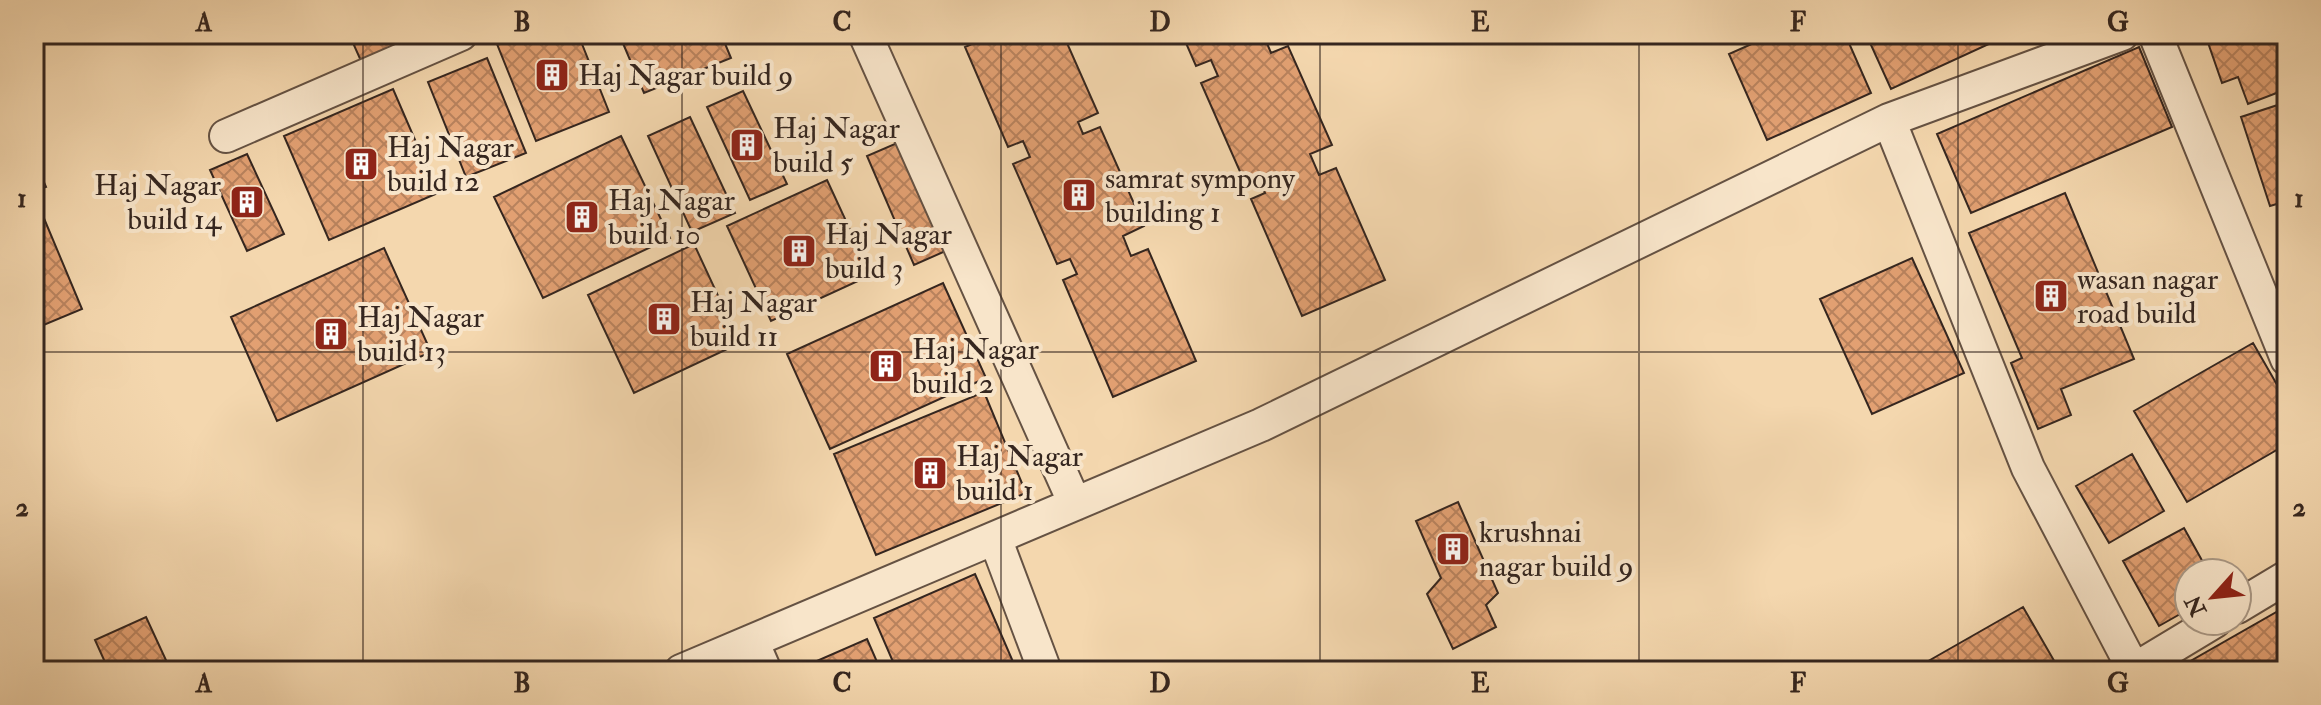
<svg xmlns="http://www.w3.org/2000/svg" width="2321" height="705" font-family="'IM FELL Double Pica',serif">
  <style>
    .building { fill: url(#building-cross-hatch); stroke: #35261f; stroke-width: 2 }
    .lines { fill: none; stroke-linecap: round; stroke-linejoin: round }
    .street-casing { stroke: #655243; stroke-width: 36 }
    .street { stroke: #f8e5ca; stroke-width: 32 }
    .grid { fill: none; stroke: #35261f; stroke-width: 2; stroke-opacity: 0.55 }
    .labels { text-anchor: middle; stroke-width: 8; stroke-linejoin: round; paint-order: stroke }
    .poi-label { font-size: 30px; fill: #35261f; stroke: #f8e5ca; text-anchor: start }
    .neatline { fill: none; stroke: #35261f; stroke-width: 3 }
    .grid-label { font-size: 26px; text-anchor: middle; font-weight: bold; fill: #35261f }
  </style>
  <defs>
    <pattern id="building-cross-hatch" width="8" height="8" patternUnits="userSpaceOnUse" patternTransform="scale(2)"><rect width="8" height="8" fill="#e2a072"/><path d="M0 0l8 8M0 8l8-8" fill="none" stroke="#b8825d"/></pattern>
  </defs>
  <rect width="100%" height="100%" fill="#f4d7ae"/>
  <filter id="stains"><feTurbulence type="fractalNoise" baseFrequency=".0025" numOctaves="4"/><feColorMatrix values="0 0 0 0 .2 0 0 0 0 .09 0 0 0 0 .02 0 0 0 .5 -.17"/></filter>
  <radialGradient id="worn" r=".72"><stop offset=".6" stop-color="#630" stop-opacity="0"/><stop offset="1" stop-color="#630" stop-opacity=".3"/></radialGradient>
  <path class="building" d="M349 34H420L361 61Z
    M508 34H578L609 112 536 141 495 39Z
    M619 34H721L731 58 644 93Z
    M976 34H1063L1098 113 1078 122 1083 134 1100 127 1144 226 1123 236 1131 256 1148 249 1196 361 1113 397 1063 280 1077 274 1070 259 1057 264 1013 164 1030 157 1023 141 1008 147 965 47 979 41Z
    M1182 34H1282L1266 41 1271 53 1288 46 1332 145 1310 154 1319 175 1336 168 1385 280 1302 316 1251 199 1265 193 1258 178 1245 183 1201 83 1218 76 1211 60 1196 66Z
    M1774 34H1845L1871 93 1767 140 1729 54Z
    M1866 34H1987L1991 43 1891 89Z
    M2205 34H2287V89L2248 104 2238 77 2222 83Z
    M2139 47 2172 127 1971 213 1937 134Z
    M487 58 526 153 466 177 428 82Z
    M393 89 438 193 329 240 284 136Z
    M743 91 787 184 750 200 707 107Z
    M2287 102V201L2270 206 2241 117Z
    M690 117 735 213 692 232 648 136Z
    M621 136 670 238 543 298 494 197Z
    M904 140 950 249 914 265 867 156Z
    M247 154 284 234 247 251 210 170Z
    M34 159 46 187 34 191Z
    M827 180 871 275 771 321 727 226Z
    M2065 193 2134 359 2061 389 2071 415 2038 429 2011 363 2022 358 1969 233Z
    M43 216 82 309 34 329V220Z
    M694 244 740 343 634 393 588 295Z
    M384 248 431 352 277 421 231 317Z
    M1912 258 1964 373 1872 414 1820 299Z
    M943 283 986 378 830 449 787 354Z
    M2253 343 2287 402V444L2187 502 2134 411Z
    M984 392 1026 493 876 555 834 454Z
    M2132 454 2164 511 2109 543 2076 486Z
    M1458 502 1498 593 1486 605 1496 627 1453 649 1427 594 1441 578 1416 521Z
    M2184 528 2209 573H2189V609L2159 626 2123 561Z
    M975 574 1017 671H897L874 618Z
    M2287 606V671H2173Z
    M2023 607 2060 671H1927L1923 664Z
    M146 617 171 671H109L95 640Z
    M867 639 881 671H794Z"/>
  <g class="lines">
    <g class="street-casing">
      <path id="street" d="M865 34 1075 504
        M2155 34 2287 359
        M1889 120 2028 468 2134 670
        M226 136 461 34
        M995 538 1045 671
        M2237 607 2287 577
        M752 641 765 671
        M681 671 1261 425 1889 120 2122 34
        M2132 671 2215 621"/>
    </g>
    <use href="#street" class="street"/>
  </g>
  <path class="grid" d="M363 34V671M682 34V671M1001 34V671M1320 34V671M1639 34V671M1958 34V671M34 352H2287"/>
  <defs>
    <g id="building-square" transform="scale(1.8)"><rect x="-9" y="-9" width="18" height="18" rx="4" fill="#8f2418" stroke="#f8e5ca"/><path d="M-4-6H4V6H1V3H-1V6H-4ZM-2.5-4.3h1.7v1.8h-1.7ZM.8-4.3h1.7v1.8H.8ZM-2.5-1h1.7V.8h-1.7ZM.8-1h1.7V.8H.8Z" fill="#fff"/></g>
  </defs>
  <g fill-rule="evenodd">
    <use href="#building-square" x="552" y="75"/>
    <use href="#building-square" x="747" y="145"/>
    <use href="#building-square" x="361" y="164"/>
    <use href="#building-square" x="1079" y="195"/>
    <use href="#building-square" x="247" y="202"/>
    <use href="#building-square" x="582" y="217"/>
    <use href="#building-square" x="799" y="251"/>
    <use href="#building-square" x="2051" y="296"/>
    <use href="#building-square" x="664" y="319"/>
    <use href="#building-square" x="331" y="334"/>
    <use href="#building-square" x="886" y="366"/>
    <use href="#building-square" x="930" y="473"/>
    <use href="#building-square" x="1453" y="549"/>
  </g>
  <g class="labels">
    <g class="poi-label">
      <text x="578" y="85">Haj Nagar build 9</text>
      <text x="773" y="138">Haj Nagar<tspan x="773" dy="34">build 5</tspan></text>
      <text x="387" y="157">Haj Nagar<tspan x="387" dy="34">build 12</tspan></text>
      <text x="1105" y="188">samrat sympony<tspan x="1105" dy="34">building 1</tspan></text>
      <text x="221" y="195" text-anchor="end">Haj Nagar<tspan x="221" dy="34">build 14</tspan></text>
      <text x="608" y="210">Haj Nagar<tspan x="608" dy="34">build 10</tspan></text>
      <text x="825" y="244">Haj Nagar<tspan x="825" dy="34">build 3</tspan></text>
      <text x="2077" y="289">wasan nagar<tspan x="2077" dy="34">road build</tspan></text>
      <text x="690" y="312">Haj Nagar<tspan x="690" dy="34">build 11</tspan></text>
      <text x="357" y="327">Haj Nagar<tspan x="357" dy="34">build 13</tspan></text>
      <text x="912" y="359">Haj Nagar<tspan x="912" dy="34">build 2</tspan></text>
      <text x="956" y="466">Haj Nagar<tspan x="956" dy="34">build 1</tspan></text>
      <text x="1479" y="542">krushnai<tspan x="1479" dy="34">nagar build 9</tspan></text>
    </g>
  </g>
  <rect width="2321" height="705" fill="none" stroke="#f4d7ae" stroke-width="88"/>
  <g transform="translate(2213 597) rotate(243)"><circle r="38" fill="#f8e5ca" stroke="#aa9986" stroke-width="2"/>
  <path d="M0-6L14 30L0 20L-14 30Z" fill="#8f2418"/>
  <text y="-12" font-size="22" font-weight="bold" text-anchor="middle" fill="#35261f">N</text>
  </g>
  <rect x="44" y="44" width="2233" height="617" class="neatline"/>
  <g class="grid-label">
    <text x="204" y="31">A</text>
    <text x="522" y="31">B</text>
    <text x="842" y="31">C</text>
    <text x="1160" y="31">D</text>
    <text x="1480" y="31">E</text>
    <text x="1798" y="31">F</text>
    <text x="2118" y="31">G</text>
    <text x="22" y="207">1</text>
    <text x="2299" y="207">1</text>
    <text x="22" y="516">2</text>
    <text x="2299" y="516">2</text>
    <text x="204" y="692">A</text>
    <text x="522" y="692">B</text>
    <text x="842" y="692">C</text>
    <text x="1160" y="692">D</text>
    <text x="1480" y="692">E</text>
    <text x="1798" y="692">F</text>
    <text x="2118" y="692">G</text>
  </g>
  <rect width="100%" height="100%" filter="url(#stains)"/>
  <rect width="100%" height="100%" fill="url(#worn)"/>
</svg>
